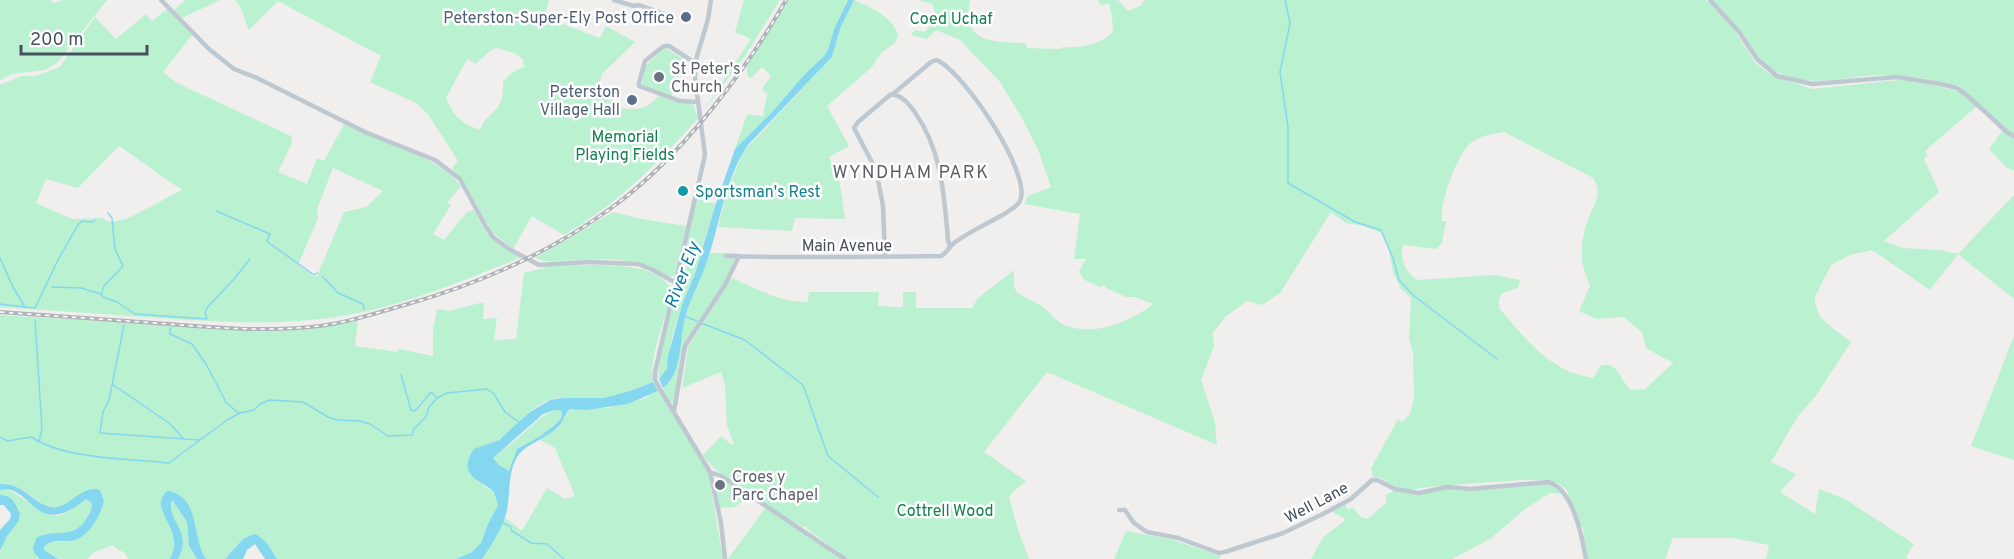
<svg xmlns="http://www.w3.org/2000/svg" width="2014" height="559" font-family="Overpass,sans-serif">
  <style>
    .green { fill: #baf1d1; fill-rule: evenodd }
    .water { fill: #85d7f0; fill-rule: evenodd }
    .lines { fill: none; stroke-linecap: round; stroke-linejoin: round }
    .stream { stroke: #85d7f0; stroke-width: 1.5 }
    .minor { stroke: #bec8d1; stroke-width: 4.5 }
    .rail-casing { stroke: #b0b3b9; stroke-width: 4 }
    .rail { stroke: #fff; stroke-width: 1.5; stroke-dasharray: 4.5; stroke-linecap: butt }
    .service-dot { fill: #5c6f8a; stroke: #fff; stroke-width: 2 }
    .worship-dot { fill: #6b7280; stroke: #fff; stroke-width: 2 }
    .culture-dot { fill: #0f9aa8; stroke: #fff; stroke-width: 2 }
    .labels { text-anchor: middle; stroke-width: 5; stroke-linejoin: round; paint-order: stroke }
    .service-label { font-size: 16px; fill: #4e5e75; stroke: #fff; text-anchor: end }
    .park-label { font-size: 16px; fill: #12824e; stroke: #fff }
    .worship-label { font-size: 16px; fill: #5b616d; stroke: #fff; text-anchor: start }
    .culture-label { font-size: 16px; fill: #0d838f; stroke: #fff; text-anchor: start }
    .street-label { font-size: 16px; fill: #46515d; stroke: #fff }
    .neighbourhood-label { font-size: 18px; letter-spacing: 1.5px; fill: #5b5e64; stroke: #fff }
    .water-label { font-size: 18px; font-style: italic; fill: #067ba0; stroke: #fff }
  </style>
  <rect width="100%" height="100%" fill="#f1eeee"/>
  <path class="green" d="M0 0H50L54 3 63 0H107L58 62 45 70 13 74 0 80Z
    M185 0H220L182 18 174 10Z
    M235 0H549L544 17 600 38 606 26 635 42 602 74 596 93 607 99 619 102 616 106 618 108C636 111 648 109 660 95L693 104 698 118C659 163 617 204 564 235L532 216 513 249 491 231 467 187 452 168 458 161 428 114 416 103 370 82 381 56 278 1 249 30C243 20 244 9 235 0ZM497 48 514 53 523 59 524 67C516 70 509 74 503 82 504 116 490 106 480 130 460 122 455 118 446 98L467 59 476 64 491 50Z
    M744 0H780L745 56 702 113 751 39 735 32Z
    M788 0H848L834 29 828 50 823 57 803 76 773 111 735 149 747 114 763 116 767 94 762 89 771 76 762 67 750 79 747 74V65Z
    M854 0C871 7 892 16 898 35L895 43 882 52 871 68 827 106 849 146 829 157 839 178 845 219 795 218 792 231 718 227 728 188 744 151 832 57 840 29Z
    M919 0H970C962 43 991 42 1025 43L1027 48 1061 49 1063 47C1078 48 1102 45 1113 32L1112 16 1109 4 1101 5 1098 0H1118L1128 11 1140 6 1145 0H1705L1709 2 1734 30 1755 62 1768 73 1812 89 1909 79 1957 91 1960 86C1934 80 1910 75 1883 75 1844 75 1805 92 1770 68 1750 54 1729 20 1714 0H2014V171L2006 167 1989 149 2002 131 1977 106 1925 151 1928 155 1924 159 1939 192 1884 241 1902 248 1940 250 1958 254 2014 195V299L1958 254 1930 290 1872 250 1850 255 1831 265 1815 297V304L1820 316 1826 323 1851 342 1815 397 1798 416 1771 462 1796 474 1780 492 1815 514 1819 489 1845 499 1914 544 1906 557 1908 559H1766L1769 545 1732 538H1673L1665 559H1587L1583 538 1584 530 1578 522 1567 490 1558 483 1548 480H1520L1438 486 1408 490 1392 485 1379 477H1373L1371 468 1398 419 1402 422 1410 414 1414 399 1413 353 1409 339 1411 298 1401 289 1393 272 1388 247 1381 233 1364 226 1346 223 1331 212 1280 293 1262 305 1247 301 1225 317 1213 333 1214 347 1201 380 1215 422 1217 445 1047 372 984 452 1026 481 1015 490 1009 497 1019 533 1029 559H848L807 529V526L803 527C775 511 721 481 703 455L721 436 732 445 734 444 727 426 725 385 721 372 682 388 688 347 732 278C757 289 781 303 808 302L809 292H879L878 306 903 307V292H916V308H972L978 298 1014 270V286L1017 293C1026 298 1037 302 1045 309 1052 315 1058 323 1067 326 1095 336 1131 322 1153 304L1135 297H1126L1106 288 1105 285 1099 287 1083 279 1079 271 1086 259H1074L1080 214 1024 204 1028 196 1051 187 1039 152 1023 120 1000 82 960 40 936 30 927 39 911 35 915 30 925 32C932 23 938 14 932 4ZM1504 132 1593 178C1603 193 1595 203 1589 217 1585 226 1582 240 1582 249 1581 263 1585 273 1590 286L1579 311 1596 319 1624 317 1642 332 1646 348 1673 363 1645 389 1631 390C1620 381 1618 359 1600 366L1593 378C1584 376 1574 374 1566 370 1538 356 1519 331 1499 308V299L1502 293 1518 288 1520 280 1494 275 1417 280C1405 272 1400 259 1403 245L1436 249 1442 243 1446 221H1442C1439 204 1457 153 1472 142 1481 135 1493 134 1504 132Z
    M167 9 192 35 163 72 177 83 291 136 292 143 278 172 307 184 317 158 324 161 344 124C373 137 447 160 461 187L447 202 451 205 433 234 444 240 467 212 473 210C478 215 479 221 483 227 492 241 506 250 522 257 469 278 414 302 358 313 296 326 235 323 172 319 115 315 58 311 0 307V85L21 76H36L60 67 95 17 116 39 146 14 152 21ZM119 146 182 190 127 219 109 222 102 218 72 219 36 203 46 179 78 188ZM333 168 383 191 366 207 344 212 317 276H313L298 265 318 218 317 209Z
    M665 48 686 61 675 84 672 96 642 85 644 67Z
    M696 198 715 204 696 271 682 305 672 338 667 369 659 379C655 368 674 297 679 282 681 276 685 271 687 265L683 260Z
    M613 212 641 219 686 226 675 275 669 277C636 258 614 258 577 260 562 260 548 264 535 258Z
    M710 253H737L724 284 683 347 673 403 669 401 663 388C684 372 679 337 686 314 692 293 703 274 710 253Z
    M599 265C622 266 661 266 672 291 667 314 648 360 653 382 636 389 618 397 600 399 583 400 566 395 549 400 529 407 516 429 498 440 491 445 479 445 473 452 470 456 469 463 469 469L485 487 494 492 498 505 488 524 481 543 472 552 456 559H277L261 537 243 539 225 559H206C191 538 200 505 173 492L161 508C170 525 179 541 170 559H128L126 554 112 545 93 553 87 559H58L44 550V547C53 537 60 544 71 541 87 535 100 515 104 500L100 490C87 495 70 507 56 507 37 508 25 483 0 484V315L273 331 316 328 358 320 355 346 398 352 399 349 433 356V331L437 309 449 311 484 302 483 319 497 318 494 340 516 339 524 273 551 266Z
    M2014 336V460L1971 446Z
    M658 391 708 471 723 559H482L505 518 522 531 547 488 565 499 575 496 555 448 540 440 558 428 570 409 608 408 643 399Z
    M555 410 562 411C560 432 532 439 517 449L509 471 499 465 493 458C499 452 505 448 512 443 527 432 537 417 555 410Z
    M724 479 748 498 734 507 721 508 719 510 715 485 722 487Z
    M1547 484 1554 485 1562 494 1550 493 1525 509 1490 539 1452 559H1311L1323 537 1346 520 1331 511 1338 506 1345 505 1348 510 1352 507 1361 517 1368 519 1387 502 1385 495 1396 490 1415 495 1448 489 1469 491Z
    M5 488C21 494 45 520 61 515 69 512 78 504 86 499L92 503C92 509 91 511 88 516 77 535 64 533 45 534L37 557 40 559H0C0 543 8 533 18 522L6 495H0V490Z
    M172 500 187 522 189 546 197 559H178C194 531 165 521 172 500Z
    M765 508 800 530 802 534 804 533 842 559H728Z
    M1126 531 1173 540 1221 556 1219 559H1114Z"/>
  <path class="water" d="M848 0H854L840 29 832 57 748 145C724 180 720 227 705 267 699 283 691 298 686 314 679 337 684 372 663 388L659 379 667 369 668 356 682 305 696 271 715 206 735 149 773 111 803 76 823 57 828 50 834 29Z
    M653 382 658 391 628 404 587 410 570 409C564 415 563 423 557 428 544 440 524 444 516 459 507 476 511 496 506 514 502 529 491 546 482 559H456L472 552 481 543 488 524 498 505 494 492C480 479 456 476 474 449L499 440 530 412 550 400 563 398H604L633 390ZM555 410 562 411 561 418 555 425 539 437 517 449 509 471 499 465 493 458 543 414Z
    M0 484C24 483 31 503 52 507 68 510 81 484 100 490L104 501C100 516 89 538 71 541 60 542 52 538 44 547V550L58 559H40L35 554 33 549 36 538C57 527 73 542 88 516 91 511 92 509 92 503L86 499C34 542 31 482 0 490Z
    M167 491C201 495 191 538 206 559H197L189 546 187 522 172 500C165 520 194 531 178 559H170C186 527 146 510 167 491Z
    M0 495C12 495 16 504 20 514L18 522 7 536 0 551V530L10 519 11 514 4 505H0Z
    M254 534C265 537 271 550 277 559H265L255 544 247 550 243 559H225L243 539Z"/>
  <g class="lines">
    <path class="stream" d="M1285 0 1290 23 1280 72 1288 127V183L1355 222 1381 230 1393 258 1399 280 1413 295 1497 359
      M216 211 270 234 267 241 269 243 314 275 317 273
      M108 213 112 218 115 249 123 266 104 286 101 294 103 297 117 302 135 314 207 319 205 313 207 308 234 279 250 259
      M0 258 13 287 25 307
      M323 277 338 293 363 304 364 309
      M52 287 81 288 101 294
      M0 304 35 308 58 260 78 225 82 221 92 222 95 220
      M684 316 697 321
      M35 320 42 429 39 442
      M701 323 745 340 803 385 828 456 878 497
      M124 325 109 400 103 412 100 433 200 440
      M170 328V334L192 344 206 364 226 402 239 414
      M401 375 411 410 415 411 431 392 437 398
      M112 384 169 423 184 439
      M0 437 7 441 31 437C67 460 126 458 169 463L227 420 240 413 254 410 260 404 270 400 303 402 328 417 337 420 360 421 370 424 388 436 412 435 414 429 426 417 429 407 437 398 447 393 487 389 494 394 505 412 519 422
      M501 522 510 526 512 531 531 543 547 544 564 559"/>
    <path class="minor" d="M161 0 209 49 234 69 257 78 365 132 435 160 460 179 486 227 493 237 509 249 539 265 589 262 638 264 653 270 676 283
      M614 0 634 6 639 5 667 15
      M711 0 708 19 695 63V78L705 155 655 372V380L661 391 710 472 721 523 725 559
      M1710 0 1739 32 1757 59 1777 76 1812 84 1897 77 1941 84 1957 88 1969 97 2008 133 2014 136
      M695 63 669 46H664L645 61 639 83V86L680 101 698 102
      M893 94C903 97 908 103 914 111 942 150 944 194 948 240L950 247
      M726 256C797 258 869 257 941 256 947 253 949 247 954 243 970 231 989 223 1006 213 1011 209 1017 207 1020 201 1033 174 961 68 936 60L931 62 893 94 890 95 858 122 854 128 876 170 883 206 885 257
      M674 411 685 346 725 285 739 256
      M710 472 721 476 845 559
      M1119 510H1125L1134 523 1147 532 1178 538 1219 553 1225 552 1283 533 1323 514 1351 499 1372 480H1377L1395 489 1419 493 1447 487 1470 489 1548 482C1573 488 1582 537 1586 559"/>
    <g class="rail-casing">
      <path id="rail" d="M0 312C52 316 103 319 155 323 207 327 259 332 310 327 344 324 376 313 408 304 481 283 553 251 614 206 681 157 745 72 786 0"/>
    </g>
    <use href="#rail" class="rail"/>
  </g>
  <g class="service-dot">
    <circle cx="686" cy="17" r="6"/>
    <circle cx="632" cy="100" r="6"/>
  </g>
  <g class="worship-dot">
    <circle cx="659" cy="77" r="6"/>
    <circle cx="720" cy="485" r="6"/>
  </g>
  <circle class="culture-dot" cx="683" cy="191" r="6"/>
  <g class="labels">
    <g class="service-label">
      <text x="674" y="23">Peterston-Super-Ely Post Office</text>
      <text x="620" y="97">Peterston<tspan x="620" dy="18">Village Hall</tspan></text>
    </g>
    <g class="park-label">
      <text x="951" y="24">Coed Uchaf</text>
      <text x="625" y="142">Memorial<tspan x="625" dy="18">Playing Fields</tspan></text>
      <text x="945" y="516">Cottrell Wood</text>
    </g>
    <g class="worship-label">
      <text x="671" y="74">St Peter's<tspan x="671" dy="18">Church</tspan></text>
      <text x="732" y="482">Croes y<tspan x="732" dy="18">Parc Chapel</tspan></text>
    </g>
    <g class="culture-label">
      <text x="695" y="197">Sportsman's Rest</text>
    </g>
    <g class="street-label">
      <text x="847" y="251">Main Avenue</text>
      <text transform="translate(1316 502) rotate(-28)" y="6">Well Lane</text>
    </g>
    <g class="neighbourhood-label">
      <text x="911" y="178">WYNDHAM PARK</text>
    </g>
    <g class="water-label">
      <text transform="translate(682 275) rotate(-69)" y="6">River Ely</text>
    </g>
  </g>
  <path d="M21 45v9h126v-9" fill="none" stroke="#46515d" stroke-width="3"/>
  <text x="30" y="45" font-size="18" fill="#46515d" stroke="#ffffff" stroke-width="4.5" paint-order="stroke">200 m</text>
</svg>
